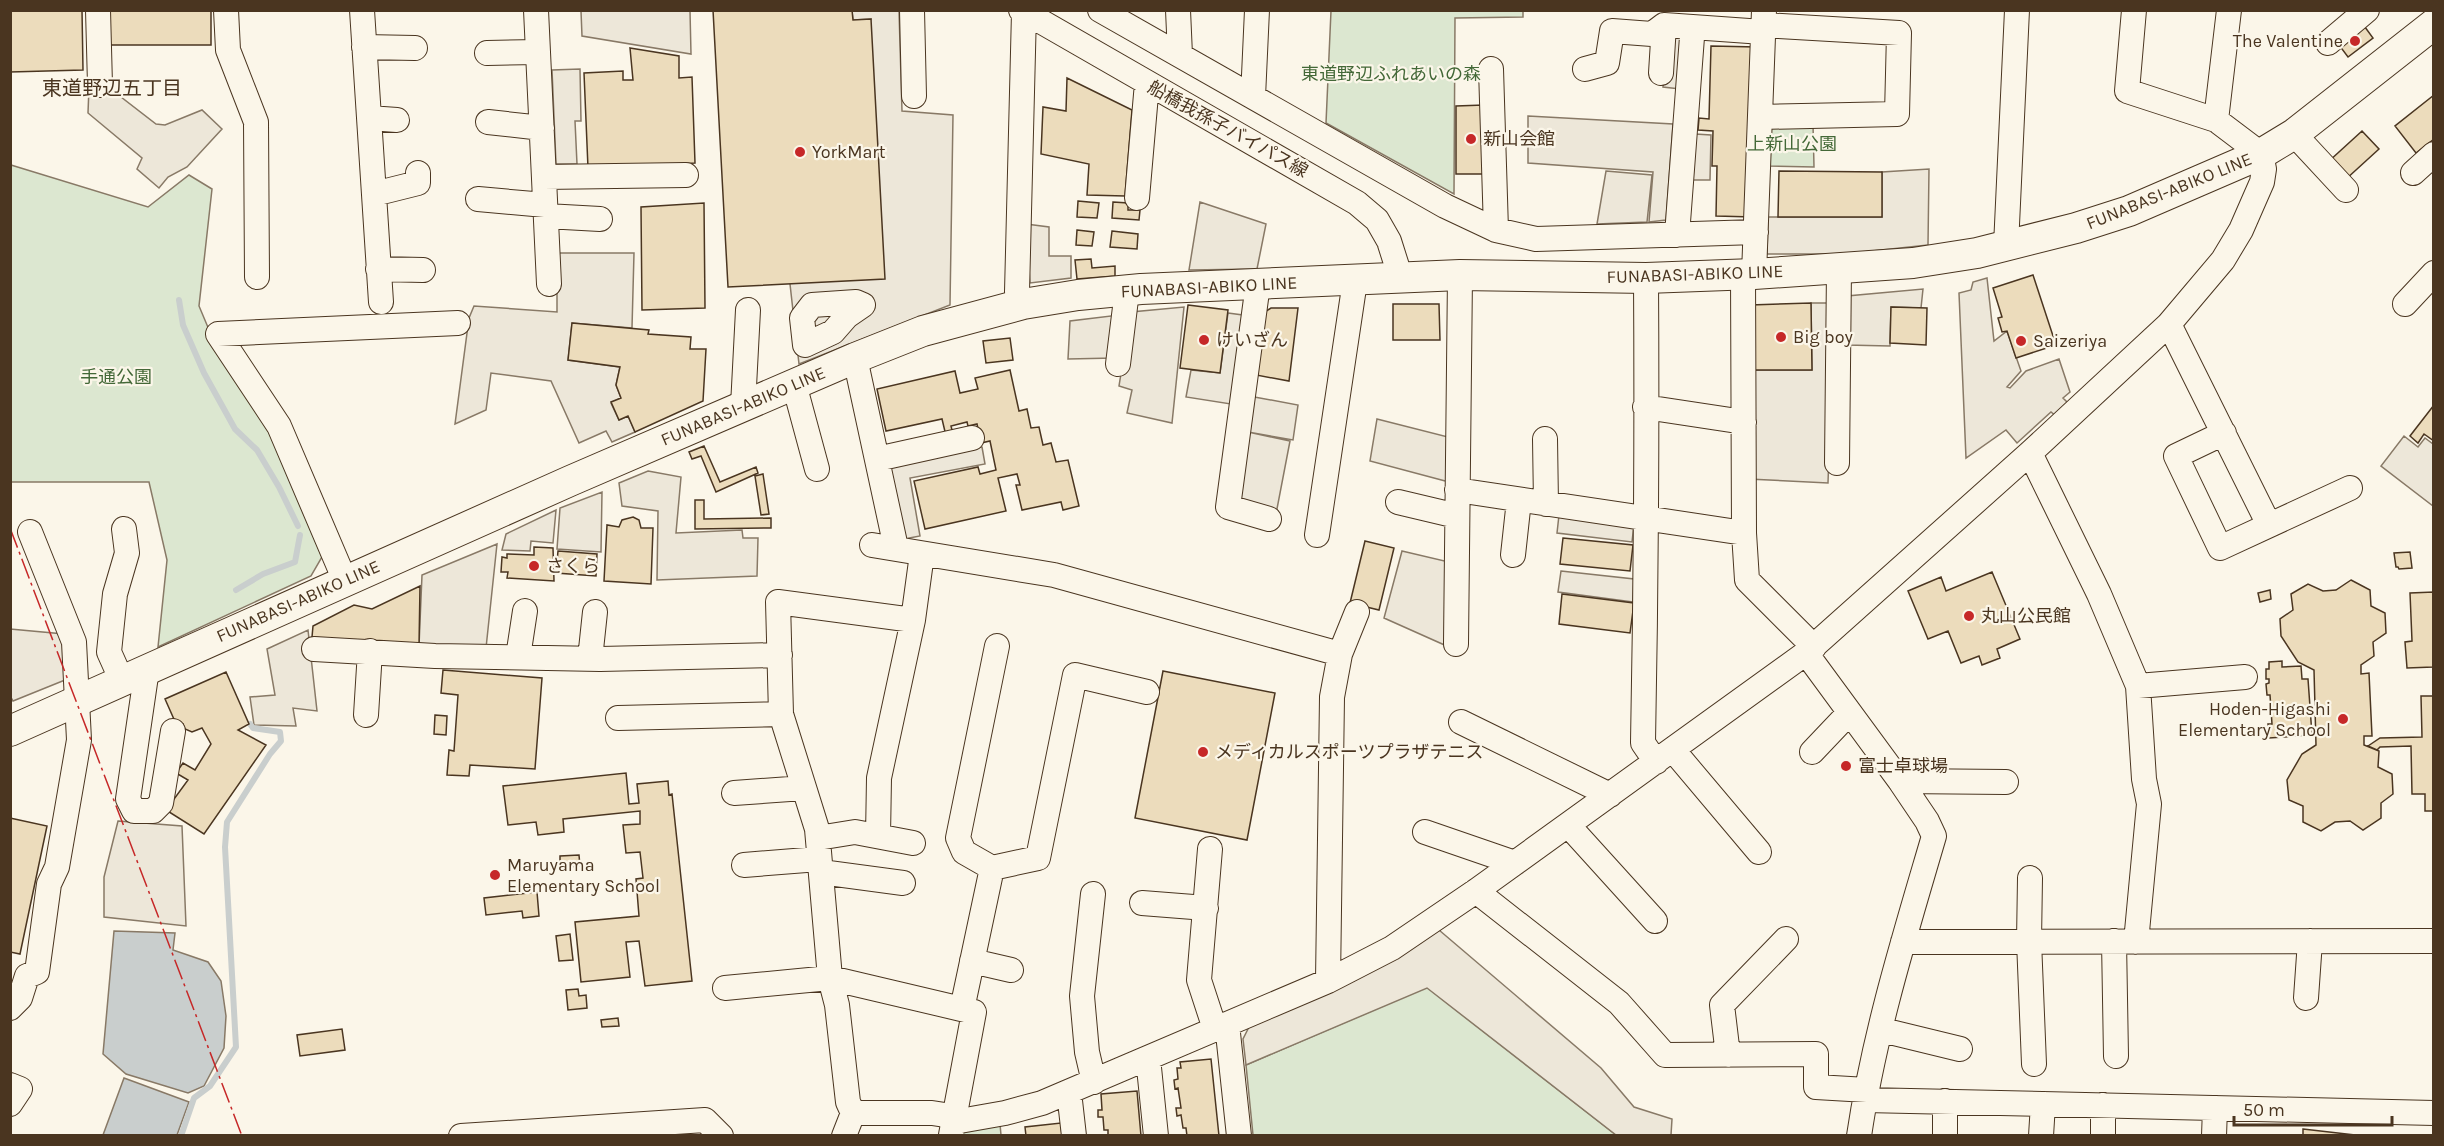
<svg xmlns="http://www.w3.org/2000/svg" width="2444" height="1146" font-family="Karla,'Noto Sans JP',sans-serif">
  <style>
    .green { fill: #dce7d0; stroke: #887966; stroke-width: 1.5 }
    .parking { fill: #ede7d9; stroke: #887966; stroke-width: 1.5 }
    .water { fill: #c9cecd; stroke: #887966; stroke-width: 1.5 }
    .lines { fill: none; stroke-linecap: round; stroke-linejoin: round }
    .stream { stroke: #c9cecd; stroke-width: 6 }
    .building { fill: #ecdcbc; stroke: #4a3520; stroke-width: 1.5 }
    .minor-casing { stroke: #4a3520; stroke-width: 26 }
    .major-casing { stroke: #4a3520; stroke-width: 32 }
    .minor { stroke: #fbf6e9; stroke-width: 24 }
    .major { stroke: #fbf6e9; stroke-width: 30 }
    .power { stroke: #c62828; stroke-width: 1.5; stroke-dasharray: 21 4.5 3 4.5; stroke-linecap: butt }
    .poi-dot { fill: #c62828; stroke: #fbf6e9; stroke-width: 2 }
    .labels { text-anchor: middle; stroke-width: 4.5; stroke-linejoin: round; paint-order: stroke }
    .poi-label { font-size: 18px; fill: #4a3520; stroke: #fbf6e9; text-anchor: start }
    .park-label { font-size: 18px; fill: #436837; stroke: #fbf6e9 }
    .street-label { font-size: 18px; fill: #4a3520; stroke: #fbf6e9 }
    .neighbourhood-label { font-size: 20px; fill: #4a3520; stroke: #fbf6e9 }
  </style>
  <rect width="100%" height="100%" fill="#fbf6e9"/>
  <path class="green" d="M1331 11H1523V17L1455 18 1454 194 1326 123Z
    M1779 122 1813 124 1814 167 1770 166 1771 129Z
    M11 165 148 207 189 175 212 189 199 306 220 356 271 430 322 557 311 576 158 647 167 560 149 482H11Z
    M1427 987 1616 1135H1253L1246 1065Z
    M1000 1124 1001 1135 958 1136 959 1128Z"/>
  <path class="parking" d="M581 11H690L691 54 582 36Z
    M852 11H899L902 111 953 115 950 305 799 364 790 284 871 19 853 20Z
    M1668 33 1685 35 1680 89 1663 87Z
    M580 69 581 121H575L577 164H556L552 70Z
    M89 87H108L156 124 165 125 202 110 222 129 187 167 168 177 159 188 137 169 142 158 88 113Z
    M1528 116 1673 124 1666 220 1649 222 1653 172 1528 163Z
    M1695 134 1711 135 1710 180H1693Z
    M1929 169 1928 245 1844 254H1767L1768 217H1882V172Z
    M1606 171 1652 175 1647 222 1597 224Z
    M1200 202 1266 224 1257 269 1189 270Z
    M1026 224 1049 227V256H1071V278L1030 283Z
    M557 253H634L632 328 572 323 568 360 620 367 616 385 621 398 611 403 619 420 628 416 635 432 612 442 606 431 579 443 551 381 491 373 486 410 455 424 469 318 474 306 557 312Z
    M1987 278 1994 341 2007 331 2021 371 2007 387 2010 388 2026 371 2059 359 2070 392 2063 398 2070 405 2057 417 2051 412 2017 443 2006 430 1966 458 1959 293 1971 290 1973 282Z
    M1923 289 1921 308 1891 307 1890 346 1846 345 1847 296Z
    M1811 303H1834L1828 483 1748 479 1749 370H1812Z
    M1184 307 1172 423 1127 413 1132 390 1119 386 1131 312Z
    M1228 313 1250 316 1237 405 1186 397 1191 370 1220 373Z
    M1119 315 1114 358 1068 359 1070 321Z
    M1249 396 1298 405 1293 440 1248 432 1290 441 1276 514 1237 505Z
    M1377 419 1452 438 1449 482 1370 461Z
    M2404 436 2418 447 2425 438 2433 444V506L2381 466Z
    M982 447 985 464 910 478 920 536 904 539 890 464Z
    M648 471 681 477 676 533 742 530 743 538H758L757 576 657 580 658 511 622 506 619 483Z
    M602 492 601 552 557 549 560 508Z
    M556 510 553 543 531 541 530 551 502 550 506 534Z
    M1559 515 1634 524 1632 542 1557 533Z
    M497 544 486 648 419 646 422 575Z
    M1402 551 1449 562V647L1384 618Z
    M1561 571 1634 579 1633 602 1558 592Z
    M10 629 64 634 70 678 13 701 10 696Z
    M308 630 317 711 293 708 296 726 254 725 250 697 275 695 267 649Z
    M118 821 182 826 186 926 104 917V877Z
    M1439 930 1601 1068 1634 1107 1672 1119 1671 1135H1616L1427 988 1246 1065 1243 1039 1249 1027Z"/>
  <path class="water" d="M114 931 175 933 173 950 208 962 221 981 226 1016 224 1048 204 1086 188 1093 126 1074 103 1054Z
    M124 1078 189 1102 177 1135H103Z"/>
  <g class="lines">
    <path class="stream" d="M179 300 183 325 204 373 235 429 257 450 279 487 298 526
      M236 590 263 574 295 562 300 535
      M181 1136 194 1098 210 1086 236 1047 225 847 227 822 270 754 281 741 280 732 253 728 250 724"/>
  </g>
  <path class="building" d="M10 10H82L83 70 10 72Z
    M109 10H211V45H109Z
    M713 10H852L853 20 871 19 885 279 728 287Z
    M2362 23 2373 38 2348 57 2336 41Z
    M1711 46 1757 47 1753 217 1716 216 1717 166H1712L1713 131 1698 130 1699 118 1709 119Z
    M630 48 679 56V78L692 77 695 163 588 168 584 73 623 71V80H633Z
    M1067 78 1132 110 1125 196 1087 195 1089 164 1041 154 1043 107 1066 111Z
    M2434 95V139L2416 153 2395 126Z
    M1484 105 1483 174H1456V106Z
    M2362 131 2379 149 2345 180 2328 162Z
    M1779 171 1882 172V217H1778Z
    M1078 201 1099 203 1097 218 1077 217Z
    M1113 202 1128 203V210H1140L1139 220 1112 218Z
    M704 203 705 308 642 310 641 207Z
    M1077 230 1094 232 1092 246 1076 245Z
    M1112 231 1138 234 1137 249 1110 247Z
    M1091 259 1092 268 1115 266V276L1077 279 1075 260Z
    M2033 275 2056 345 2016 358 2007 331 2002 332 1998 318 2002 317 1993 288Z
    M1811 303 1812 370H1749L1750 305Z
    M1393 304H1439L1440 340H1393Z
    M1188 305 1228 310 1220 373 1180 368Z
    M1891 307 1927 308 1926 345 1890 343Z
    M1271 308H1298L1289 381 1256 375 1263 313Z
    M572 323 649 330 648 334 691 337 690 349H706L703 401 635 432 628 416 619 420 611 402 621 398 616 385 620 367 568 360Z
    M1010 338 1013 360 986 363 983 341Z
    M1010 370 1019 411 1027 409 1031 428 1039 427 1043 445 1051 443 1056 462 1068 460 1079 506 1063 510 1061 502 1022 510 1016 485H1020L1017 474 998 478 1006 511 925 529 914 481 978 467 980 474 996 470 990 441 981 443 977 424 968 426 967 422 951 426 954 438 947 440 942 419 886 431 877 389 955 371 960 393 978 389 975 378Z
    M2434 405V441L2424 434 2418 443 2410 436Z
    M704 446 720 482 756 467 758 473 716 492 701 456 692 459 689 452Z
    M763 474 769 514 761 515 755 476Z
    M695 500H704V519L771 518V528L695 529Z
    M633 517 639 520 641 528H653L651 584 604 581 607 525 619 527 622 520Z
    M1563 538 1633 545 1630 571 1560 564Z
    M1365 541 1394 548 1379 610 1350 603Z
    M534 547 553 548 554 581 507 578 508 572H501L502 557 507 558V554L534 555Z
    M558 551 597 554 596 576 556 573Z
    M2410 552 2412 568 2399 569 2398 567H2396L2394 553Z
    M1992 572 2020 639 1997 649 2000 658 1982 665 1979 656 1961 663 1948 631 1928 639 1908 591 1941 577 1946 591Z
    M2351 580 2370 590 2371 606 2385 613 2386 633 2373 642 2374 656 2361 665V674L2369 673 2372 736H2364V745L2379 751 2378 767 2392 774 2393 794 2381 803V818L2363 830 2350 821 2335 822 2321 831 2303 822V806L2289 800 2287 780 2302 754 2316 745 2314 670 2298 662 2281 636 2280 619 2293 610 2291 594 2308 584 2323 591 2336 590Z
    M420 586 419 646 312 637 313 626 354 605 372 609Z
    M2270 590 2271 599 2260 602 2258 593Z
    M2434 592 2433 667 2407 668 2405 642 2412 641 2410 593Z
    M1562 594 1634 603 1630 633 1559 624Z
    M2282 661V667L2301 666 2302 679H2308L2312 735 2269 738 2268 724H2272L2270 695H2267L2266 684 2269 683V679H2266V669H2269V662Z
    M443 670 542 678 535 769 470 765 469 776 447 775 449 750 454 751 458 695 441 693Z
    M1163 671 1275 693 1247 840 1135 818Z
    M226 672 249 724 238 730 266 745 204 834 166 810 188 780 176 773 183 763 195 770 211 744 202 728 192 732 185 729 183 724 177 726 165 699Z
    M2421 696H2434V811H2425V794H2412L2411 746 2380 747 2377 750 2368 746 2380 738 2422 737Z
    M435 715 447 716 446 735 434 734Z
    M626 773 629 804 639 803 637 784 668 781 669 795 672 794 692 981 645 986 639 941 626 942 630 977 581 982 575 922 639 916 636 879 643 878 640 852 626 853 623 825 640 824V811L563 819 564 832 538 835 536 822 508 825 503 786Z
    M10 818 47 826 20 954 10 952Z
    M579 855 580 866 560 868V856Z
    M537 892 539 916 523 918 522 911 486 915 484 898Z
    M570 934 573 960 559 961 556 936Z
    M578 989 579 996 586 995 587 1008 568 1010 566 990Z
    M618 1018 619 1026 602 1027 601 1020Z
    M342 1029 345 1050 300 1056 297 1035Z
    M1211 1059 1219 1136H1187L1186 1128H1183L1181 1115 1177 1116 1176 1108H1181L1178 1088 1175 1089 1174 1080 1178 1079 1177 1068H1181L1180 1062Z
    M1137 1091 1141 1136H1108V1130H1104L1103 1117H1098V1110H1102L1101 1094Z
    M1061 1123 1062 1136H1026L1025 1127Z
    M2303 1129 2364 1136H2303Z"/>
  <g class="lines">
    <g class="minor-casing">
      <path id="minor" d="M98 10 100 85
        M226 10 228 50 256 122 257 277
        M362 10 381 302
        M536 10 549 284
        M912 10 914 96
        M1021 10 1357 203 1377 220 1389 241 1401 279
        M1100 10 1445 206 1496 230 1536 239 1756 232
        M1178 10 1180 55
        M2328 43 2367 10
        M364 47 415 48
        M487 53 538 52
        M1491 69 1496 230
        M1585 69 1607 63 1612 31 1652 34 1664 25 1763 32
        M1661 73 1664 25
        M1253 97 1257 10
        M1761 117 1897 114 1899 33 1763 25
        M369 118 397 120
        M2216 120 2229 10
        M488 122 542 128
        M2294 134 2346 190
        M2413 173 2434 154
        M544 177 686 175
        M374 194 418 183V173
        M1137 198 1147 83
        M478 199 545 205
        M546 216 600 219
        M1677 235 1692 37
        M2006 246 2017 10
        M378 269 423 270
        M1743 274 1744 533 1747 580 1814 647
        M1754 274 1764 10
        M1646 278C1647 433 1646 588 1643 743L1656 762
        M1258 284 1228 507 1269 519
        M856 302 863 305 847 316 833 332 805 345 802 318 812 305Z
        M1023 304 1017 292 1024 12
        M2405 304 2434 273
        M2169 324 2269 525
        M855 358 895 543
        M1118 364 1127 291
        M794 384 817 469
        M743 406 748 310
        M1645 407 1744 422
        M2224 433 2176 456 2220 548 2350 488
        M1545 439 1546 504
        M2030 453 2099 594 2138 686 2144 779 2149 804 2136 942
        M877 459 972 438
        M1837 463 1839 269
        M1457 490 1744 533
        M1398 502 1457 516
        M1317 535 1355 281
        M872 545 1054 575 1340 654
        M1513 555 1519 500
        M340 569 279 426 218 334 458 323
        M1456 644 1460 275
        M997 646 958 838 964 852 992 868 1038 858 1075 675 1147 692
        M314 649 435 656 600 659 780 655
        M1806 653 1900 781 1927 821 1934 836C1905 935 1874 1034 1859 1136
        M518 657 525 611
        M590 659 595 612
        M147 669 128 799 134 811H153L161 803 173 731
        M122 681 109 652 115 594 127 553 124 529
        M2138 686 2245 677
        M366 715 370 651
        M618 718 781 714
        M1461 722 1610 795
        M1673 750 1759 852
        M1812 752 1849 713
        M1900 781 2006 782
        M734 793 804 788
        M1568 825 1655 921
        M1425 832 1515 863
        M878 836 879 778 913 620 922 554
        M818 838 855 832 913 843
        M1210 849 1199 980 1215 1029
        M744 865 819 859
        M821 872 903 883
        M2030 878 2029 941 2034 1064
        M1476 891 1619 1003 1665 1055 1816 1054V1087L1867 1090
        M1093 894 1082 996 1087 1052 1094 1082
        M1142 903 1206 908
        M2114 941 2116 1056
        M1903 942 2434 941
        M972 961 1011 970
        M1328 981 1332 697 1340 654 1357 612
        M725 988 830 978 974 1012 951 1135
        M2306 998 2310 941
        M10 1008 20 998 27 976 37 972 49 884 57 867 79 740 74 642 30 532
        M962 1009 992 868
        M1227 1024 1239 1136
        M1882 1030 1960 1049
        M1728 1055 1722 1005 1786 939
        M1148 1058 1156 1136
        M10 1085 20 1089 10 1104
        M1069 1092 1074 1136
        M1865 1100 2434 1113
        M2103 1105V1136
        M853 1113H932L945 1115 954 1122 1005 1113 1042 1103 1328 981 1392 948 1476 891 1806 653 2030 453 2169 324 2223 260 2241 230 2262 182 2264 169 2261 154 2216 120 2127 91 2134 10
        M461 1136 705 1120 721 1136
        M844 1136 853 1113 848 1102 837 1005 830 978 817 829 781 714 778 602 913 620
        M1945 1136V1101
        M2041 1136 2043 1104
        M2214 1136 2215 1108"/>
    </g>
    <g class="major-casing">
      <path id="major" d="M10 731 570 481 855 358 923 331 1023 304 1078 295 1141 289 1460 275 1646 278 1754 274 1913 263 1977 253 2076 228 2129 211 2261 154 2294 134 2434 24"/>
    </g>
    <use href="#minor" class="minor"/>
    <use href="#major" class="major"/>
    <path class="power" d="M10 528 242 1136"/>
  </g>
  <g class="poi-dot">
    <circle cx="2355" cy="41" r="6"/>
    <circle cx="1471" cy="139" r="6"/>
    <circle cx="800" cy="152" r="6"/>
    <circle cx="1781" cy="337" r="6"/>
    <circle cx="1204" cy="340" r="6"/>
    <circle cx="2021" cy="341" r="6"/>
    <circle cx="534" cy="566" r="6"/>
    <circle cx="1969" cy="616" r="6"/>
    <circle cx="2343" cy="719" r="6"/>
    <circle cx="1203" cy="752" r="6"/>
    <circle cx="1846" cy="766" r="6"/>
    <circle cx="495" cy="875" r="6"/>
  </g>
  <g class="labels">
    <g class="poi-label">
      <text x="2343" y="47" text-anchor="end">The Valentine</text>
      <text x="1483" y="145">新山会館</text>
      <text x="812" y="158">YorkMart</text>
      <text x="1793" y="343">Big boy</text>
      <text x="1216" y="346">けいざん</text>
      <text x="2033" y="347">Saizeriya</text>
      <text x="546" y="572">さくら</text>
      <text x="1981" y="622">丸山公民館</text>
      <text x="2331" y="715" text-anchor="end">Hoden-Higashi<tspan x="2331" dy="21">Elementary School</tspan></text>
      <text x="1215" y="758">メディカルスポーツプラザテニス</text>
      <text x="1858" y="772">富士卓球場</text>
      <text x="507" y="871">Maruyama<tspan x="507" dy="21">Elementary School</tspan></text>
    </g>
    <g class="park-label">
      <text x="1391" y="80">東道野辺ふれあいの森</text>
      <text x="1792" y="150">上新山公園</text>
      <text x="116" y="383">手通公園</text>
    </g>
    <g class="street-label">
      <text transform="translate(1228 129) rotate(29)" y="6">船橋我孫子バイパス線</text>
      <text transform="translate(2169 191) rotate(-22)" y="6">FUNABASI-ABIKO LINE</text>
      <text transform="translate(1695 274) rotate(-2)" y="6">FUNABASI-ABIKO LINE</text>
      <text transform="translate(1209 287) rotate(-3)" y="6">FUNABASI-ABIKO LINE</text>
      <text transform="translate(743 406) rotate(-23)" y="6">FUNABASI-ABIKO LINE</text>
      <text transform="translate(298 601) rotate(-24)" y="6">FUNABASI-ABIKO LINE</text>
    </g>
    <g class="neighbourhood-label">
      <text x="112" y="95">東道野辺五丁目</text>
    </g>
  </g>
  <rect width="2444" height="1146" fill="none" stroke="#4a3520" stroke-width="24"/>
  <path d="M2234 1116v9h158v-9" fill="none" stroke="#4a3520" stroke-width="3"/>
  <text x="2243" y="1116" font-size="18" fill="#4a3520" stroke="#fbf6e9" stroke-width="4.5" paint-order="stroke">50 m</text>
</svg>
